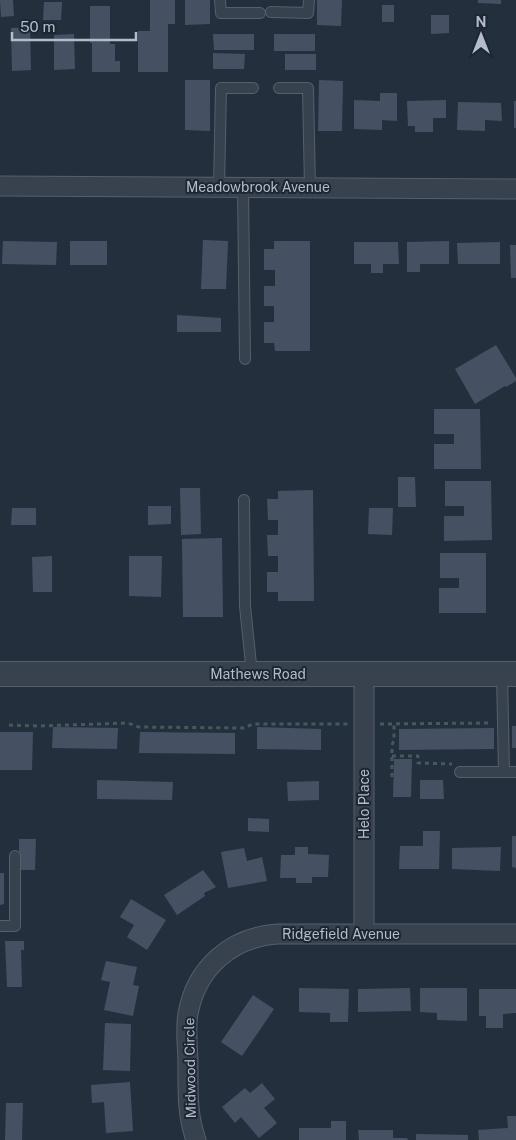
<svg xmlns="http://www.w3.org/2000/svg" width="516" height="1140" font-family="'Public Sans',sans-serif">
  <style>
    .building { fill: #455162 }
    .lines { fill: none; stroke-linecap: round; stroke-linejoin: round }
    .service-casing { stroke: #565f6c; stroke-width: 12 }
    .minor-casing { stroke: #565f6c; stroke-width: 21 }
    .tertiary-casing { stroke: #565f6c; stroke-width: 26 }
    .path { stroke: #44595c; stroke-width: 3; stroke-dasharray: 4 4; stroke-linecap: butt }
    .service { stroke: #38414e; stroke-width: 10 }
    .minor { stroke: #38414e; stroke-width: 19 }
    .tertiary { stroke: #38414e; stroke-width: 24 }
    .labels { text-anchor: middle; stroke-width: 4; stroke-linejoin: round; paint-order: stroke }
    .street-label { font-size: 14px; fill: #b4bcc9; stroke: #1d2633 }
  </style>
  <rect width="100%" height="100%" fill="#242f3e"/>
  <path class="building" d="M0 0H13L14 16 1 17Z
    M150 0H175V24H168V72H138V31H150Z
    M185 0H210V24L185 25Z
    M317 0H342L341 26 317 25Z
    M478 0H501V4L478 3Z
    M44 2H62L61 20H43Z
    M382 5H394V22H382Z
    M90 6H110V44H115V61H120V72H92V43H90Z
    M431 15H449V33L431 34Z
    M30 27 31 70 12 71 11 28Z
    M74 34 75 69 54 70V35Z
    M213 34H254V50H214Z
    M274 34H315V51H274Z
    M213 53 245 54 244 69H213Z
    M285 54H316V70H285Z
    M185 80H210V131L185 130Z
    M319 80 343 81 342 131H318Z
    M380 93H397V121L382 120V130L354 129V100L380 101Z
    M446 100V118H433V132H415V126H408L407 101Z
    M514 101H516V128H514Z
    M458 102 501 103 502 121 485 120V131L457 130Z
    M203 240 228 241 226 289H201Z
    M3 241 57 242 56 265 2 264Z
    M70 241H107V265H70Z
    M274 241H310V351H275L274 343H264V322H274V306H264V286H275V270H264V249H274Z
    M449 241V264H420V272H407V242Z
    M354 242H398L399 264H383V273H371V264H354Z
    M500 242V264H458L457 243Z
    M510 245H516V278H511Z
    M177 315 221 318V332H177Z
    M496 345 516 378V381L506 387 505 386 475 404 455 369Z
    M434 409H480L481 469H434V444H454V434H434Z
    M398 477H415L416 507H398Z
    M445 481H491L492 540 444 541V516H464V506H445Z
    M180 488H200L201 534 181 535Z
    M313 490 314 601H278V592H267V572H278V556H268L267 535H278V520H268L267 499H278V491Z
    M148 506H171V524L148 525Z
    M12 508H36V525H11Z
    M369 508H393L392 535 368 534Z
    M222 538 223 617H183L182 539Z
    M440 553H486V613H439V588H459V578H440Z
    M52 556V592H33L32 557Z
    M129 556H162L161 597 129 596Z
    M512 726H516V748H512Z
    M53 727 118 728 117 749 52 748Z
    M257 727 321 729V750L257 749Z
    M494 728V749L399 750V729Z
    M0 732H33L32 770H0Z
    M140 732 235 733V754L139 753Z
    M394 759H412L411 797H393Z
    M97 780 173 782 172 800 97 799Z
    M420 780H443L444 799H420Z
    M319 781V800L288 801 287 782Z
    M248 818 269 819V832L248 831Z
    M423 831H440L439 869H399L400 846H423Z
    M512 836H516V868L512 867Z
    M19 839H36L35 870H19Z
    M295 847H308V854L329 855 328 877H312V883H296V878H280L281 855H295Z
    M501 847 500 871 452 869V848Z
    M244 848 247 861 262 857 267 881 228 888 221 852Z
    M203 870 216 887 204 893 205 896 177 915 164 895Z
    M0 873H4V904L0 905Z
    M131 899 166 920 147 950 127 937 134 925 120 917Z
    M5 941H24V950H21L22 987H7Z
    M106 961 137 967 133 985 139 986 133 1016 104 1010 110 982 101 980Z
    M299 988 349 989 348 1022H330V1013L299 1012Z
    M410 988 411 1011 358 1012V989Z
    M420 988H467V1021L437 1020V1013L420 1012Z
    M479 989H516V1013L503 1014V1028H486V1016H479Z
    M253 995 274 1009 242 1056 221 1042Z
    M105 1023 131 1024 130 1071 103 1070Z
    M130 1082 133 1131 106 1133 104 1102 92 1103 91 1085Z
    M262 1083 275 1099 264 1108 277 1123 259 1138 241 1117 235 1123 222 1107 245 1088 250 1093Z
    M6 1103H23L22 1140H5Z
    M507 1116H516V1140H479L478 1130 508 1128Z
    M331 1121H346V1140H299V1128H331Z
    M358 1130H393V1138H407L408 1140H359Z
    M416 1134 468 1135V1140H416Z"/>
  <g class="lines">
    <g class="service-casing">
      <path id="service" d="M220 0 221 13H260
        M271 12 308 13 309 0
        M279 88H308L310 188
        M219 187 221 88H253
        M243 187 245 359
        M244 500 245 606 252 674
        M502 674 504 772H516
        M460 772H504
        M0 926H15V856"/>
    </g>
    <g class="minor-casing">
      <path id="minor" d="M0 186 516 189
        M364 674V934
        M196 1140C187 1115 188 1090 188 1064 188 1048 185 1030 188 1014 196 968 231 937 278 934H516"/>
    </g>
    <g class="tertiary-casing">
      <path id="tertiary" d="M0 674H516"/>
    </g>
    <path class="path" d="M380 724 491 723
      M9 725 38 726 128 723 139 727 243 728 253 724H349
      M392 756H418V763L452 764
      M392 777V745L394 740V724"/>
    <use href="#service" class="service"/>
    <use href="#minor" class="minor"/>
    <use href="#tertiary" class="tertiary"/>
  </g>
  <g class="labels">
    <g class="street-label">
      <text x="258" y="192">Meadowbrook Avenue</text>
      <text x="258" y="679">Mathews Road</text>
      <text transform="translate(364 804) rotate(-90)" y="5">Helo Place</text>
      <text x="341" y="939">Ridgefield Avenue</text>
      <text transform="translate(190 1068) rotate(-91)" y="5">Midwood Circle</text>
    </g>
  </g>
  <g transform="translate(481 35)" stroke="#1d2633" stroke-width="4" paint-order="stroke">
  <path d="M0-4L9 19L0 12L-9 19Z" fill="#b4bcc9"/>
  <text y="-8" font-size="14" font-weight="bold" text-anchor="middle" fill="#b4bcc9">N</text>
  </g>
  <path d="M12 32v8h124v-8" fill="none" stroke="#b4bcc9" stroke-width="2.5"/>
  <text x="20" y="32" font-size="15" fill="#b4bcc9" stroke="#1d2633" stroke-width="4" paint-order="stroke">50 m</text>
</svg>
